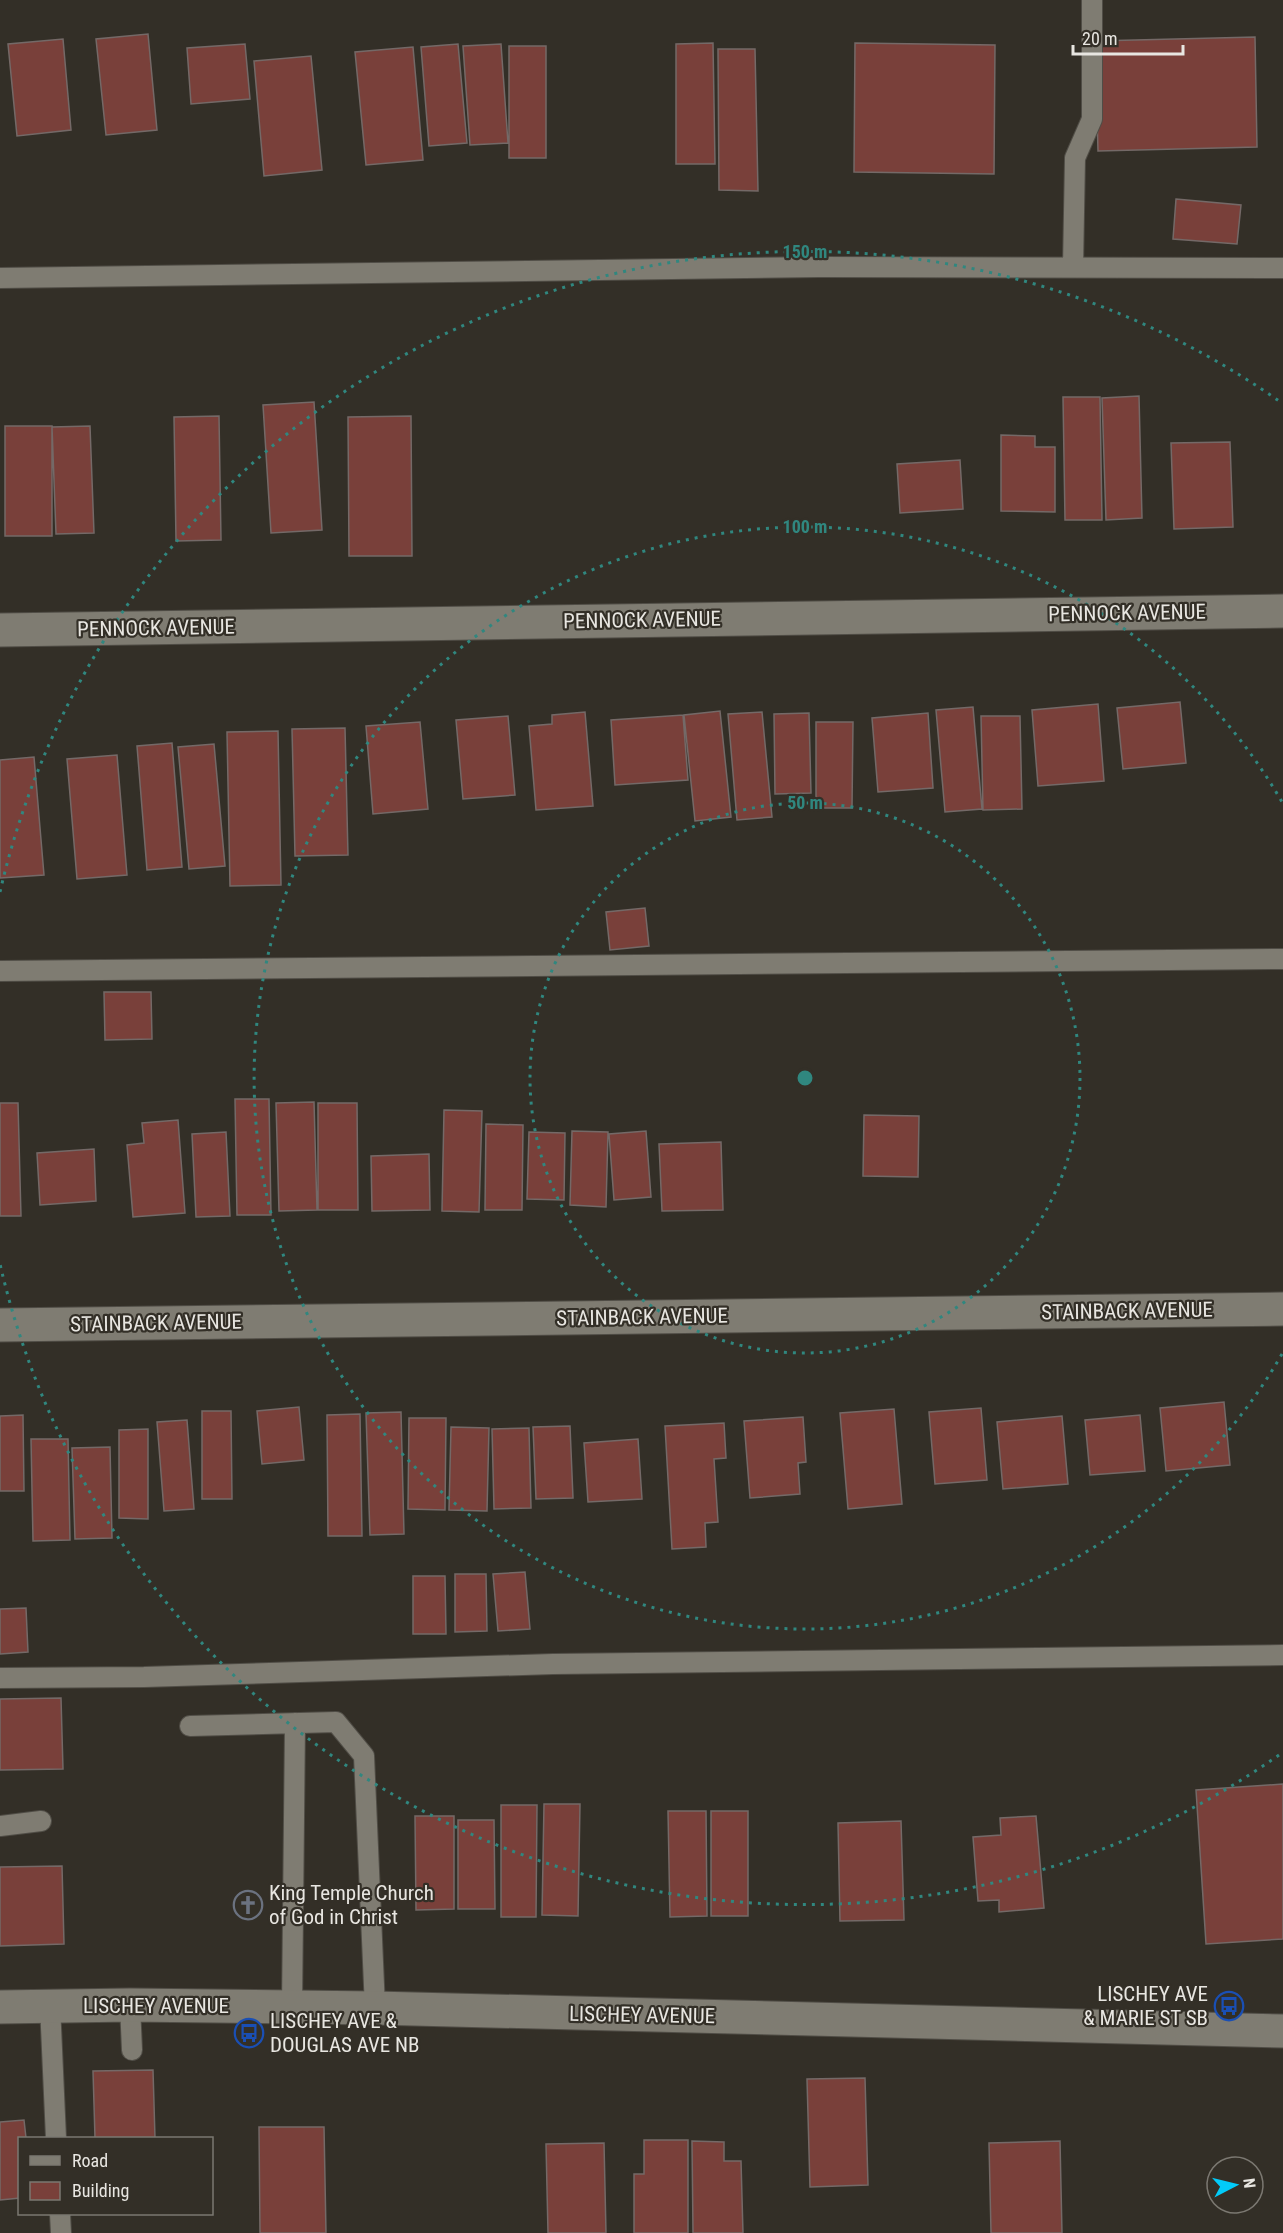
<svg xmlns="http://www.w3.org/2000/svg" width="1283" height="2233" font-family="'Roboto Condensed',sans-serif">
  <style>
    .building { fill: #79403a; stroke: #746967; stroke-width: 1.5 }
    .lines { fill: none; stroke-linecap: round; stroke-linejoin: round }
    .lane-casing { stroke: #504d46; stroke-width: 22 }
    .street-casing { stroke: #504d46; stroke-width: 35 }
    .secondary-casing { stroke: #504d46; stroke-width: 35 }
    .lane { stroke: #7f7c72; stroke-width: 20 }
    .street { stroke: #7f7c72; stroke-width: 33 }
    .secondary { stroke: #7f7c72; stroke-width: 33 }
    .ring { fill: none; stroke: #30877f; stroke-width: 3; stroke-dasharray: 3 6 }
    .labels { text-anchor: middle; stroke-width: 4.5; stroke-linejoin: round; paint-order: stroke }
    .street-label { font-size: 21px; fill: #e8e6e1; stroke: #332f27 }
    .poi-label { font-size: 21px; fill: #e8e6e1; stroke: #332f27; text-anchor: start }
    .centre { fill: #30877f; stroke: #332f27; stroke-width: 3 }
    .ring-label { font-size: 18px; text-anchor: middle; font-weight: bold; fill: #30877f; stroke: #332f27; stroke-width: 4.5; stroke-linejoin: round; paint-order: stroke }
  </style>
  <rect width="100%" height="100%" fill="#332f27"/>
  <path class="building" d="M148 34 157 130 106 135 96 39Z
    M1255 37 1257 147 1098 151 1095 41Z
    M63 39 71 130 17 136 8 44Z
    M713 43 715 164H676V44Z
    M855 43 995 45 994 174 854 172Z
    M245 44 250 99 191 104 187 48Z
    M458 44 467 143 429 146 421 47Z
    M501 44 508 143 470 145 463 46Z
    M509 46H546V158H509Z
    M413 47 423 160 366 165 355 52Z
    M718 49H755L758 191 719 190Z
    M311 56 322 170 264 176 254 61Z
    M1176 199 1241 205 1237 244 1173 239Z
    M1139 396 1142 518 1106 520 1102 398Z
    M1063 397H1100L1102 520H1065Z
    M314 402 322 530 271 533 263 405Z
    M219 416 221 540 176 541 174 417Z
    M411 416 412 556H349L348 417Z
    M5 426H52V536H5Z
    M90 426 94 533 56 534 52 427Z
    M1001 435 1035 436V447H1055V512L1001 511Z
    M1230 442 1233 527 1174 529 1171 443Z
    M960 460 963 509 900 513 897 464Z
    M1180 702 1186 763 1123 769 1117 708Z
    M1098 704 1104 781 1038 786 1032 710Z
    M973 707 982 809 945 812 936 710Z
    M720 711 731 817 695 821 684 715Z
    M585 712 593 806 536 810 529 726 552 724V715Z
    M762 712 772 817 737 820 728 714Z
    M809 713 811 793 775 794 774 714Z
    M928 713 933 788 878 792 872 718Z
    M683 715 688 780 615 785 611 720Z
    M508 716 515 795 463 799 456 720Z
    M981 716H1020L1022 809 983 810Z
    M420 722 428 809 373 814 366 726Z
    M816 722H853L852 808H816Z
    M345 728 348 855 295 856 292 729Z
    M278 731 281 885 230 886 227 732Z
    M172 743 182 867 147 870 137 746Z
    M214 744 225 866 189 869 178 747Z
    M117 755 127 875 77 879 67 759Z
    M34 757 44 875 0 878V760Z
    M645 908 649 946 610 950 606 912Z
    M104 992H151L152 1039 105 1040Z
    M235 1099H269L271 1215H237Z
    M314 1102 317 1210 279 1211 276 1103Z
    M0 1103H18L21 1216H0Z
    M318 1103H357L358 1210H318Z
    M444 1110 482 1111 479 1212 442 1211Z
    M864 1115 919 1116 918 1177 863 1176Z
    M178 1120 185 1213 133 1217 127 1145 144 1143 142 1123Z
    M486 1124 523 1125 522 1210H485Z
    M572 1131 608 1132 606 1207 570 1205Z
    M646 1131 651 1197 614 1200 609 1134Z
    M226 1132 230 1216 196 1217 192 1134Z
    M529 1132 565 1133 564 1200 527 1199Z
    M721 1142 723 1210 662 1211 659 1144Z
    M94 1149 96 1201 40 1205 37 1153Z
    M429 1154 430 1210 372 1211 371 1156Z
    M1224 1402 1230 1465 1166 1471 1160 1408Z
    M299 1407 304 1460 262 1464 257 1411Z
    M981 1408 987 1480 935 1484 929 1412Z
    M894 1409 902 1504 848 1509 840 1413Z
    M202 1411H231L232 1499H202Z
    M401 1412 404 1534 370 1535 366 1413Z
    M360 1414 362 1536H328L327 1415Z
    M23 1415 24 1491H0V1416Z
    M1140 1415 1145 1471 1090 1475 1085 1420Z
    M1062 1416 1068 1484 1003 1489 997 1422Z
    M803 1417 806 1462 798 1463 800 1494 750 1498 744 1421Z
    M409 1418H446L445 1510 408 1509Z
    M187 1420 194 1509 164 1511 157 1422Z
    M724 1423 726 1458 714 1459 718 1522 705 1523 706 1547 672 1549 665 1426Z
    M570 1426 573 1498 536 1499 533 1427Z
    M451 1427 489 1428 487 1511 449 1510Z
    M529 1428 531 1508 494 1509 492 1429Z
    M148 1429V1519L119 1518V1430Z
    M31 1439H68L70 1540 33 1541Z
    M638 1439 642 1499 588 1502 584 1443Z
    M110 1447 112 1538 75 1539 72 1448Z
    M525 1572 530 1629 498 1631 493 1574Z
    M455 1574H486L487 1631 455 1632Z
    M413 1576H445L446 1634H413Z
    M26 1608 28 1652 0 1654V1609Z
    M61 1698 63 1769 0 1770V1699Z
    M1283 1784V1939L1206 1944 1196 1790Z
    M544 1804H580L578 1916 542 1915Z
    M501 1805H537L536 1917H501Z
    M668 1811H706L707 1916 670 1917Z
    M711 1811H748V1916H711Z
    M415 1816H454V1909L416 1910Z
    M1036 1816 1044 1908 999 1912V1900L978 1901 973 1837 1001 1835 1000 1818Z
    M458 1820H494L495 1909H458Z
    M901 1821 904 1920 840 1921 838 1823Z
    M62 1866 64 1944 0 1946V1867Z
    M153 2070 155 2138H95L93 2071Z
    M865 2078 868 2185 810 2187 807 2079Z
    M24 2120 26 2138H20V2198L0 2200V2122Z
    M259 2127H324L326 2233H260Z
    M644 2140H688V2233H634V2174H644Z
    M692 2141 724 2142V2161H741L743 2233H693Z
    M1060 2141 1062 2233H991L989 2143Z
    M604 2143 606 2233H548L546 2144Z"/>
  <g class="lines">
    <g class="lane-casing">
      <path id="lane" d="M1073 267 1075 158 1092 119V0
        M0 278 819 267 1283 268
        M0 971 1283 959
        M0 1678 144 1677 553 1664 1283 1655
        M190 1726 336 1722 364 1756 375 2008
        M0 1826 41 1821
        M50 2005 56 2138
        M130 2005 132 2050
        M292 2007 295 1723
        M60 2214 61 2233"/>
    </g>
    <g class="street-casing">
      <path id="street" d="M0 630 1283 611
        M0 1325 1283 1309"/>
    </g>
    <g class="secondary-casing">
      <path id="secondary" d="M0 2007 130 2005 375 2008 1283 2031"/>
    </g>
    <use href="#lane" class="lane"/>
    <use href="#street" class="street"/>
    <use href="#secondary" class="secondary"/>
  </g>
  <g class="ring">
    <circle cx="805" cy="1078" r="275"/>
    <path d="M1282 1354A551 551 0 1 1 1282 802"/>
    <path d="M1279 1755A826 826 0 0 1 0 1264M0 892A826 826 0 0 1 1279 401"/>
  </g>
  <defs>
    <g id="church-ring" transform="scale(1.5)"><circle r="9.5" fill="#332f27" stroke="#6b7280" stroke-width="1.5"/><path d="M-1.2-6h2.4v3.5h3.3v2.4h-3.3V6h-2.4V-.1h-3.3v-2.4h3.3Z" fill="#6b7280"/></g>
    <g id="bus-ring" transform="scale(1.5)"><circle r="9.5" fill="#332f27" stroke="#1a4fb4" stroke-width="1.5"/><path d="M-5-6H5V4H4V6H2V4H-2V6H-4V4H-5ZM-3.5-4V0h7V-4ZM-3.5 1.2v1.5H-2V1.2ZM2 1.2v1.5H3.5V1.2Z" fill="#1a4fb4"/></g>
  </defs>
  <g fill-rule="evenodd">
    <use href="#church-ring" x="248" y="1905"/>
    <use href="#bus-ring" x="1229" y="2006"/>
    <use href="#bus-ring" x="249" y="2033"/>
  </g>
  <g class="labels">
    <g class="street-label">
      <text transform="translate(1127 613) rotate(-1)" y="7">PENNOCK AVENUE</text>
      <text transform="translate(642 620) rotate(-1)" y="7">PENNOCK AVENUE</text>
      <text transform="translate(156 628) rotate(-1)" y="7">PENNOCK AVENUE</text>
      <text transform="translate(1127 1311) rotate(-1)" y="7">STAINBACK AVENUE</text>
      <text transform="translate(642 1317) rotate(-1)" y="7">STAINBACK AVENUE</text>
      <text transform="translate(156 1323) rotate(-1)" y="7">STAINBACK AVENUE</text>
      <text x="156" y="2013">LISCHEY AVENUE</text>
      <text transform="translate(642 2015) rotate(1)" y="7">LISCHEY AVENUE</text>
    </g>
    <g class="poi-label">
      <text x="269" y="1900">King Temple Church<tspan x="269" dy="24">of God in Christ</tspan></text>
      <text x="1208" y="2001" text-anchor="end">LISCHEY AVE<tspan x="1208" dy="24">&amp; MARIE ST SB</tspan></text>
      <text x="270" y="2028">LISCHEY AVE &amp;<tspan x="270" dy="24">DOUGLAS AVE NB</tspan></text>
    </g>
  </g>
  <circle cx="805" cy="1078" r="9" class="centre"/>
  <g class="ring-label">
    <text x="805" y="258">150 m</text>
    <text x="805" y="533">100 m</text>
    <text x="805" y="809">50 m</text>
  </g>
  <rect x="18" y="2137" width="195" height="78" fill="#332f27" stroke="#7b7871" stroke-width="1.5"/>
  <rect x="30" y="2156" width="30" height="9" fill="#7f7c72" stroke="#7b7871" stroke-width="1.5"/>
  <text x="72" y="2167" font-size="18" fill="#e8e6e1">Road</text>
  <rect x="30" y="2182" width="30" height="18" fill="#79403a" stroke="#7b7871" stroke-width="1.5"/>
  <text x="72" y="2197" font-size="18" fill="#e8e6e1">Building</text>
  <g transform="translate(1235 2185) rotate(83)"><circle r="28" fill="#332f27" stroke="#7b7871" stroke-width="1.5"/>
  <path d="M0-4.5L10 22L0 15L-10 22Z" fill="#02cbf9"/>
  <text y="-9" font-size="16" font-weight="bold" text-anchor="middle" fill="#e8e6e1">N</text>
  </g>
  <path d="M1073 45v9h110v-9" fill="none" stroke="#e8e6e1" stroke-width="3"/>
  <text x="1082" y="45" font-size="18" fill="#e8e6e1" stroke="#332f27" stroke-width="4.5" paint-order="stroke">20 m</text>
</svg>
